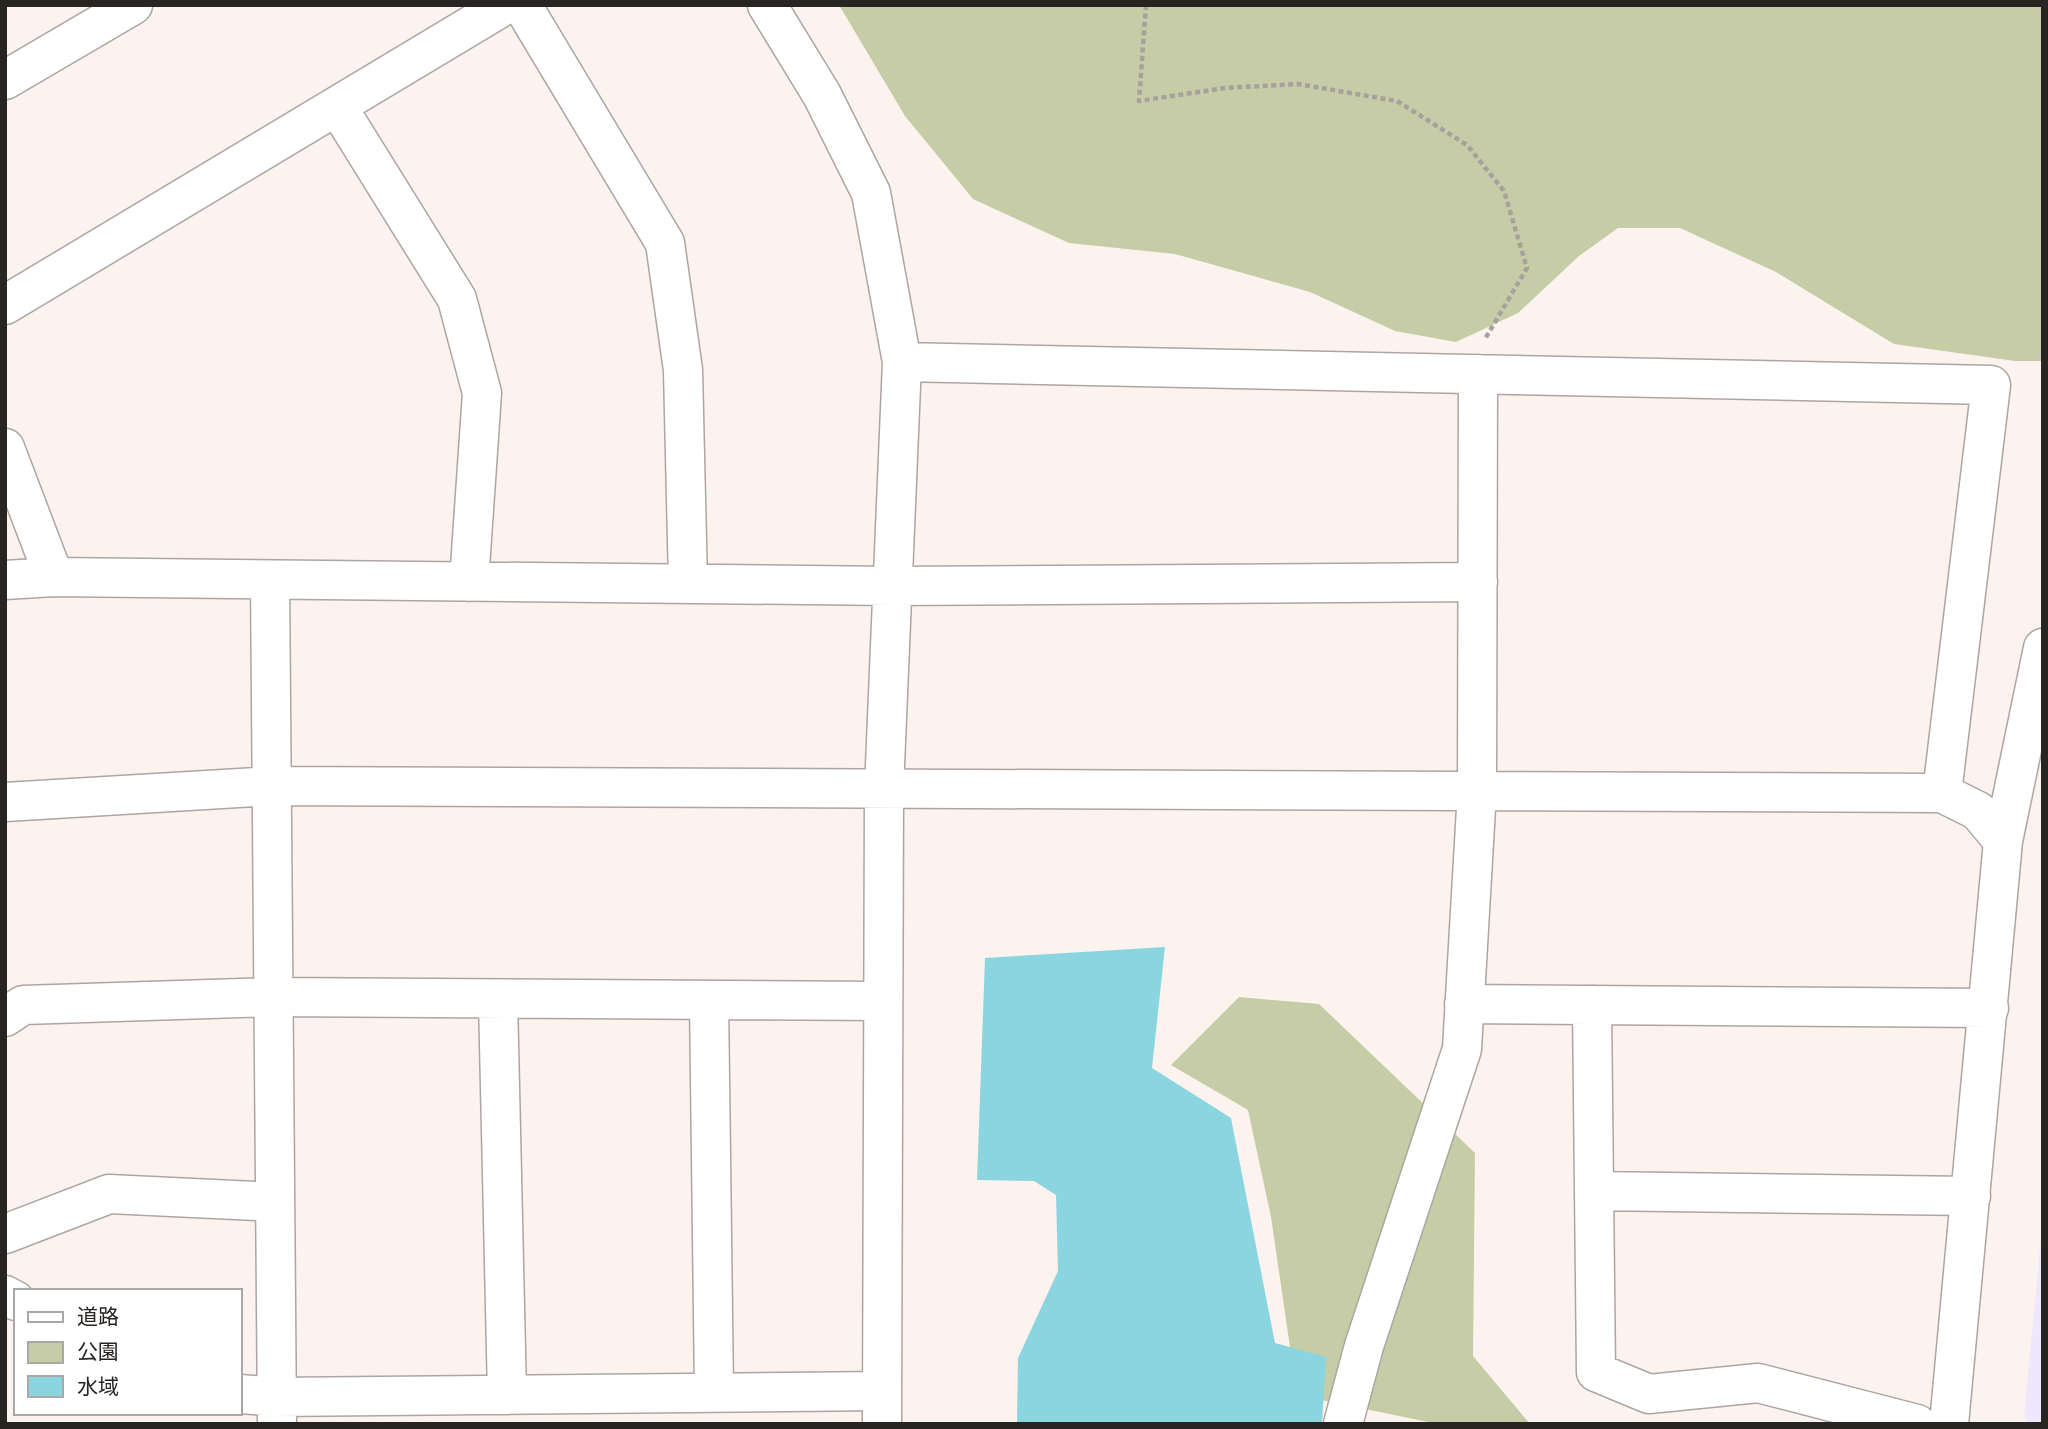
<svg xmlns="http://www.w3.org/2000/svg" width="2048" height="1429" font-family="'Space Grotesk','Noto Sans JP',sans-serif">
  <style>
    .education { fill: #efe7fd }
    .green { fill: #c5cca6 }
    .water { fill: #8ad5e0 }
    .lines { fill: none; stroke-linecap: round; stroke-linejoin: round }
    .minor-casing { stroke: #ada5a1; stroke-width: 41 }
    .path { stroke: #a7a19d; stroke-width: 4.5; stroke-dasharray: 5 3.5; stroke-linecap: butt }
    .minor { stroke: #fff; stroke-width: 38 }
  </style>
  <rect width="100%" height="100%" fill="#fcf3ef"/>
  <path class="education" d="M2043 1216V1424H2028L2024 1416Z"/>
  <path class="green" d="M839 5H2043V361H2015L1894 344 1776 272 1680 228H1618L1579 256 1518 313 1456 342 1395 331 1310 292 1175 254 1069 243 973 199 905 116Z
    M1239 997 1319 1004 1475 1153 1473 1356 1530 1424H1438L1297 1395 1271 1217 1248 1110 1171 1065Z"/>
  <path class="water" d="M1165 947 1152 1068 1231 1118 1275 1343 1326 1357 1322 1424H1017L1018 1358 1058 1271 1056 1195 1034 1181 977 1180 985 958Z"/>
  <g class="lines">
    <g class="minor-casing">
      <path id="minor" d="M522 5 665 243 683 370 688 584
        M767 5 822 95 871 193 902 362 884 789 882 1424
        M5 80 133 5
        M337 106 457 299 482 393 469 582
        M5 305 505 5
        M902 362 1991 385 1942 793
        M5 448 54 577
        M5 580 54 577 892 586 1478 582
        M270 580 277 1424
        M5 802 272 786 1942 793 1978 811 2003 841 1949 1424
        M2003 841 2043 648
        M498 999 507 1395
        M709 1000 714 1392
        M1464 1004 1989 1008
        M1592 1005 1596 1372 1649 1394 1758 1383 1917 1424
        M5 1017 23 1005 274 997 883 1001
        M1594 1191 1971 1196
        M5 1234 109 1194 275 1202
        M5 1295 16 1301
        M240 1394 277 1397 882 1391
        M1343 1424 1364 1346 1462 1049 1477 791 1478 374"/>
    </g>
    <path class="path" d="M1146 5 1139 101 1225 88 1298 84 1397 101 1467 145 1504 191 1527 268 1485 339"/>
    <use href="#minor" class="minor"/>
  </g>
  <rect width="2048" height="1429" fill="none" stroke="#272422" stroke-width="14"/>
  <rect x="14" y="1289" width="228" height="126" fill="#ffffff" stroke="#a9a7a7" stroke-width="2"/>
  <rect x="28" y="1312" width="35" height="10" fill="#ffffff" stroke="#a9a7a7" stroke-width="2"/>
  <text x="77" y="1324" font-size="21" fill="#272422">道路</text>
  <rect x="28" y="1342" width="35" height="21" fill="#c5cca6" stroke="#a9a7a7" stroke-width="2"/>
  <text x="77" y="1359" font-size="21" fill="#272422">公園</text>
  <rect x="28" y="1376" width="35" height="21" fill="#8ad5e0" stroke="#a9a7a7" stroke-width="2"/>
  <text x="77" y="1394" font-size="21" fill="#272422">水域</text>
</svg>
